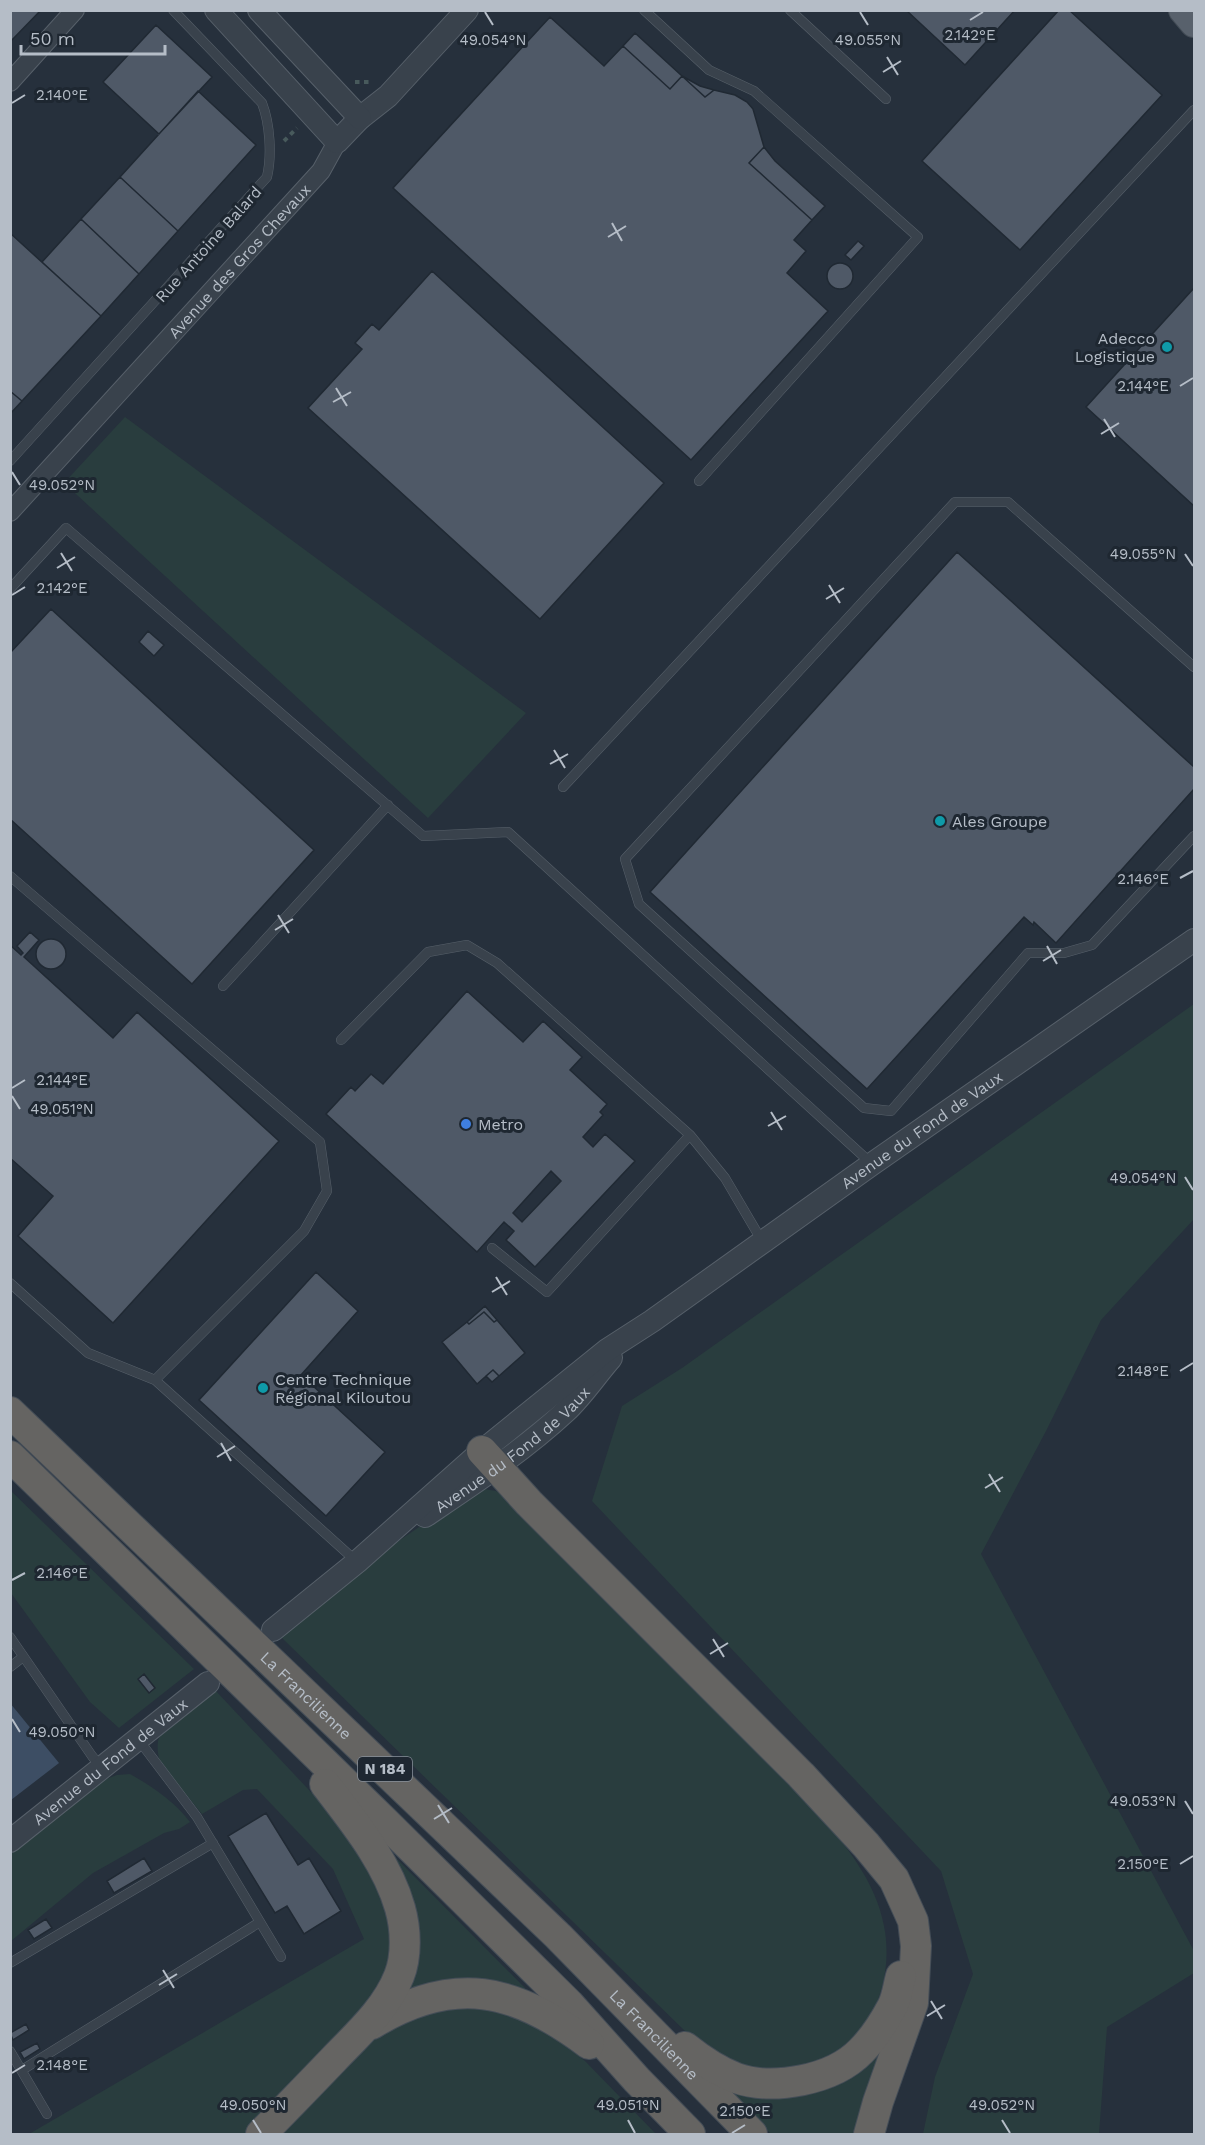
<svg xmlns="http://www.w3.org/2000/svg" width="1205" height="2145" font-family="'Work Sans',sans-serif">
  <style>
    .green { fill: #293d3e }
    .water { fill: #3d4e64 }
    .building { fill: #4f5967; stroke: #202933; stroke-width: 1.5; fill-rule: evenodd }
    .lines { fill: none; stroke-linecap: round; stroke-linejoin: round }
    .service-casing { stroke: #57606a; stroke-width: 10 }
    .minor-casing { stroke: #57606a; stroke-width: 20 }
    .tertiary-casing { stroke: #57606a; stroke-width: 24 }
    .primary-casing { stroke: #424b55; stroke-width: 30 }
    .trunk-casing { stroke: #444d57; stroke-width: 32 }
    .path { stroke: #485a5c; stroke-width: 4; stroke-dasharray: 4.5 4.5; stroke-linecap: butt }
    .service { stroke: #39424c; stroke-width: 9 }
    .minor { stroke: #39424c; stroke-width: 18 }
    .tertiary { stroke: #39424c; stroke-width: 22 }
    .primary { stroke: #58616c; stroke-width: 28 }
    .trunk { stroke: #656462; stroke-width: 30 }
    .ticks { fill: none; stroke: #b5bdc7; stroke-width: 2 }
    .culture-dot { fill: #0f9aa8; stroke: #1e2731; stroke-width: 2 }
    .shop-dot { fill: #3f7fe0; stroke: #1e2731; stroke-width: 2 }
    .labels { text-anchor: middle; stroke-width: 6; stroke-linejoin: round; paint-order: stroke }
    .shield { fill: #1e2731; stroke: #88909a; stroke-width: 1.5 }
    .shield-label { font-size: 15px; font-weight: bold; fill: #b5bdc7 }
    .street-label { font-size: 16px; fill: #b5bdc7; stroke: #1e2731 }
    .poi-label { font-size: 16px; fill: #b5bdc7; stroke: #1e2731; text-anchor: start }
    .ticks-label { font-size: 15px; text-anchor: middle; fill: #b5bdc7; stroke: #1e2731; stroke-width: 6; stroke-linejoin: round; paint-order: stroke }
  </style>
  <rect width="100%" height="100%" fill="#26303c"/>
  <path class="green" d="M125 417 526 713 428 818 64 483Z
    M1194 1004V1219L1101 1320 1046 1431 981 1554 1194 1951V1973L1107 2027 1099 2134H923L935 2077 973 1974 941 1871 592 1501 622 1406 682 1368Z
    M484 1489 496 1491 515 1504 819 1813C846 1846 876 1882 884 1926 896 1987 865 2054 802 2069 794 2071 783 2070 774 2069 766 2069 755 2071 747 2069 723 2062 705 2046 685 2031L281 1637 397 1542 474 1490Z
    M10 1490 194 1669 119 1728 90 1702 11 1593Z
    M215 1690 355 1839 389 1903 393 1958 365 2008 245 2134H29L364 1939 333 1869 257 1789 243 1790 202 1814 161 1764C158 1757 157 1749 158 1741 162 1726 202 1701 215 1690Z
    M130 1774C153 1787 174 1801 190 1822L179 1829 164 1833 93 1873 11 1941V1854L101 1781 117 1775Z
    M396 1858 526 1989 524 1993 407 1994 391 1864Z
    M478 2003 539 2023 585 2061 656 2134H277L384 2024Z
    M885 2039 859 2134H771L736 2098 733 2093Z"/>
  <path class="water" d="M10 1703 59 1763 11 1800H10Z"/>
  <path class="building" d="M10 10H41L10 42Z
    M906 10H1015L965 65Z
    M1059 10H1069L1162 95 1020 250 922 161Z
    M550 17 604 66 623 46 670 89 682 76 705 97 714 90 735 95 747 102 753 109 764 147 749 163 812 220 794 240 806 251 787 273 828 311 691 460 393 188Z
    M156 25 212 77 159 134 103 82Z
    M635 33 682 76 670 89 623 46Z
    M682 76 700 86 714 90 705 97Z
    M198 91 256 145 178 231 120 177Z
    M764 147 775 161 825 206 812 220 749 163Z
    M120 177 178 231 139 274 81 219Z
    M81 219 139 274 101 316 42 262Z
    M10 233 101 316 22 401 10 391Z
    M858 241 864 246 851 260 845 255Z
    M827 276a13 13 0 1 1 26 0a13 13 0 1 1-26 0Z
    M432 271 664 483 540 619 308 408 362 349 355 343 372 324 379 330Z
    M1194 288V506L1086 407Z
    M10 391 22 401 10 414Z
    M957 552 1194 767V789L1056 943 1034 922 1033 925 1024 917 867 1089 650 892Z
    M51 609 314 850 192 984 10 819V653Z
    M148 631 164 645 154 656 139 642Z
    M30 932 39 940 24 957 113 1038 137 1012 279 1141 113 1323 18 1236 53 1196 10 1158V945L21 955 23 953 17 946Z
    M36 954a15 15 0 1 1 30 0a15 15 0 1 1-30 0Z
    M467 991 523 1042 543 1021 582 1057 570 1070 607 1104 600 1112 603 1115 583 1137 593 1147 605 1134 635 1161 535 1267 506 1240 514 1231 504 1222 477 1252 326 1114 351 1087 355 1091 371 1074 383 1084ZM551 1171 561 1181 522 1222 513 1213Z
    M316 1272 358 1311 301 1375 385 1452 326 1516 199 1400Z
    M485 1306 497 1320 494 1322 484 1312 469 1324 467 1322Z
    M484 1312 494 1322 497 1320 525 1353 499 1376 493 1370 477 1384 442 1342 467 1322 469 1324Z
    M493 1370 499 1376 492 1382 486 1376Z
    M144 1674 155 1688 149 1693 138 1679Z
    M266 1813 298 1865 309 1858 341 1911 304 1934 287 1906 275 1913 228 1836Z
    M144 1858 152 1871 114 1893 107 1881Z
    M46 1919 52 1928 34 1939 28 1930Z
    M26 2024 29 2030 13 2040 10 2033Z
    M37 2043 40 2049 24 2059 20 2052Z"/>
  <g class="lines">
    <g class="service-casing">
      <path id="service" d="M644 10 709 70 754 91 918 237 699 481
        M790 10 886 99
        M10 461 267 177C272 155 270 124 262 103L173 10
        M10 589 66 528 423 836 508 832 872 1164
        M1194 667 1008 502H955L625 859 639 904 864 1108 891 1111 1028 953H1064L1092 945 1194 836
        M563 787 1194 110
        M10 876 320 1142 327 1191 304 1231 155 1380 356 1561
        M223 986 388 805
        M341 1040 428 952 467 945 497 963 690 1135 725 1178 762 1241
        M492 1248 547 1292 690 1135
        M10 1283 88 1353 155 1380
        M10 1637 92 1756 102 1768
        M10 1667 23 1657
        M138 1739 197 1817 281 1957
        M10 1963 213 1843
        M10 2051 47 2114
        M22 2070 260 1922"/>
    </g>
    <g class="minor-casing">
      <g id="minor">
        <path d="M10 82 75 10"/>
        <path id="s1" d="M10 512 321 171 337 142"/>
      </g>
    </g>
    <g class="tertiary-casing">
      <g id="tertiary">
        <path d="M216 10 337 142 360 118 388 96 467 10"/>
        <path d="M259 10 360 118"/>
        <path id="s2" d="M425 1516C474 1483 523 1451 566 1411 583 1395 596 1375 611 1358"/>
        <path id="s3" d="M273 1630 357 1562 482 1451 607 1350 652 1321 872 1164 1194 940"/>
        <path id="s4" d="M10 1841 208 1683"/>
      </g>
    </g>
    <g class="primary-casing">
      <path id="primary" d="M1183 10 1194 23"/>
    </g>
    <g class="trunk-casing">
      <g id="trunk">
        <path id="s5" d="M10 1412 558 1936 752 2134"/>
        <path d="M482 1451 529 1503 801 1775 866 1845 894 1879 913 1921 916 1946 913 2003 878 2102 869 2134"/>
        <path d="M10 1456 383 1820 569 2004 637 2080 690 2134"/>
        <path d="M372 2024C454 1974 515 1988 589 2044"/>
        <path d="M685 2047C700 2059 718 2071 736 2078 773 2091 833 2080 861 2051 873 2039 884 2022 892 2007 897 1998 898 1986 901 1976"/>
        <path d="M261 2134C286 2109 310 2084 334 2059 358 2034 386 2009 399 1976 407 1956 406 1929 400 1908 387 1862 354 1822 325 1784"/>
      </g>
    </g>
    <path class="path" d="M355 82H372
      M284 141 297 128"/>
    <use href="#service" class="service"/>
    <use href="#minor" class="minor"/>
    <use href="#tertiary" class="tertiary"/>
    <use href="#primary" class="primary"/>
    <use href="#trunk" class="trunk"/>
  </g>
  <path class="ticks" d="M485 12 493 25M860 12 868 25M970 20 983 12M887 57 898 75M883 72 901 61M12 103 25 95M612 223 622 241M608 237 626 226M1180 386 1193 378M336 388 347 406M333 402 351 392M1104 419 1115 437M1101 434 1119 423M12 472 20 485M61 553 72 571M1185 554 1193 566M57 568 75 557M829 585 840 603M12 595 25 587M826 599 844 588M554 750 565 768M550 764 568 754M1180 878 1193 871M278 915 289 933M275 930 293 919M1047 946 1057 964M1043 961 1061 950M12 1088 25 1080M12 1096 20 1109M771 1112 782 1130M768 1126 786 1116M1185 1177 1193 1190M496 1277 507 1295M492 1292 510 1281M1180 1371 1193 1363M221 1443 231 1461M217 1457 235 1446M989 1474 1000 1492M985 1488 1003 1477M12 1580 25 1573M713 1639 724 1657M710 1654 728 1643M12 1719 20 1732M1185 1801 1193 1814M438 1805 449 1823M434 1819 452 1808M1180 1864 1193 1856M163 1970 174 1988M159 1985 177 1974M931 2001 942 2019M927 2016 945 2005M12 2073 25 2065M253 2120 261 2133M628 2120 635 2133M1002 2120 1010 2133M732 2133 745 2125"/>
  <g class="culture-dot">
    <circle cx="1167" cy="347" r="6"/>
    <circle cx="940" cy="821" r="6"/>
    <circle cx="263" cy="1388" r="6"/>
  </g>
  <circle class="shop-dot" cx="466" cy="1124" r="6"/>
  <g class="labels">
    <rect class="shield" x="358" y="1757" width="54" height="24" rx="4.5"/>
    <g class="shield-label">
      <text x="385" y="1774">N 184</text>
    </g>
    <g class="street-label">
      <text transform="translate(208 244) rotate(-48)" y="6">Rue Antoine Balard</text>
      <text dy="6" stroke="none"><textPath href="#s1" startOffset="340">Avenue des Gros Chevaux</textPath></text>
      <text dy="6" stroke="none"><textPath href="#s3" startOffset="820">Avenue du Fond de Vaux</textPath></text>
      <text dy="6" stroke="none"><textPath href="#s2" startOffset="110">Avenue du Fond de Vaux</textPath></text>
      <text dy="6" stroke="none"><textPath href="#s5" startOffset="410">La Francilienne</textPath></text>
      <text dy="6" stroke="none"><textPath href="#s4" startOffset="128">Avenue du Fond de Vaux</textPath></text>
      <text dy="6" stroke="none"><textPath href="#s5" startOffset="896">La Francilienne</textPath></text>
    </g>
    <g class="poi-label">
      <text x="1155" y="344" text-anchor="end">Adecco<tspan x="1155" dy="18">Logistique</tspan></text>
      <text x="952" y="827">Ales Groupe</text>
      <text x="478" y="1130">Metro</text>
      <text x="275" y="1385">Centre Technique<tspan x="275" dy="18">Régional Kiloutou</tspan></text>
    </g>
  </g>
  <g class="ticks-label">
    <text x="970" y="40">2.142°E</text>
    <text x="493" y="45">49.054°N</text>
    <text x="868" y="45">49.055°N</text>
    <text x="62" y="100">2.140°E</text>
    <text x="1143" y="391">2.144°E</text>
    <text x="62" y="490">49.052°N</text>
    <text x="1143" y="559">49.055°N</text>
    <text x="62" y="593">2.142°E</text>
    <text x="1143" y="884">2.146°E</text>
    <text x="62" y="1085">2.144°E</text>
    <text x="62" y="1114">49.051°N</text>
    <text x="1143" y="1183">49.054°N</text>
    <text x="1143" y="1376">2.148°E</text>
    <text x="62" y="1578">2.146°E</text>
    <text x="62" y="1737">49.050°N</text>
    <text x="1143" y="1806">49.053°N</text>
    <text x="1143" y="1869">2.150°E</text>
    <text x="62" y="2070">2.148°E</text>
    <text x="253" y="2110">49.050°N</text>
    <text x="628" y="2110">49.051°N</text>
    <text x="1002" y="2110">49.052°N</text>
    <text x="745" y="2116">2.150°E</text>
  </g>
  <rect width="1205" height="2145" fill="none" stroke="#b5bdc7" stroke-width="24"/>
  <path d="M21 45v9h144v-9" fill="none" stroke="#b5bdc7" stroke-width="3"/>
  <text x="30" y="45" font-size="18" fill="#b5bdc7" stroke="#1e2731" stroke-width="4.5" paint-order="stroke">50 m</text>
</svg>
